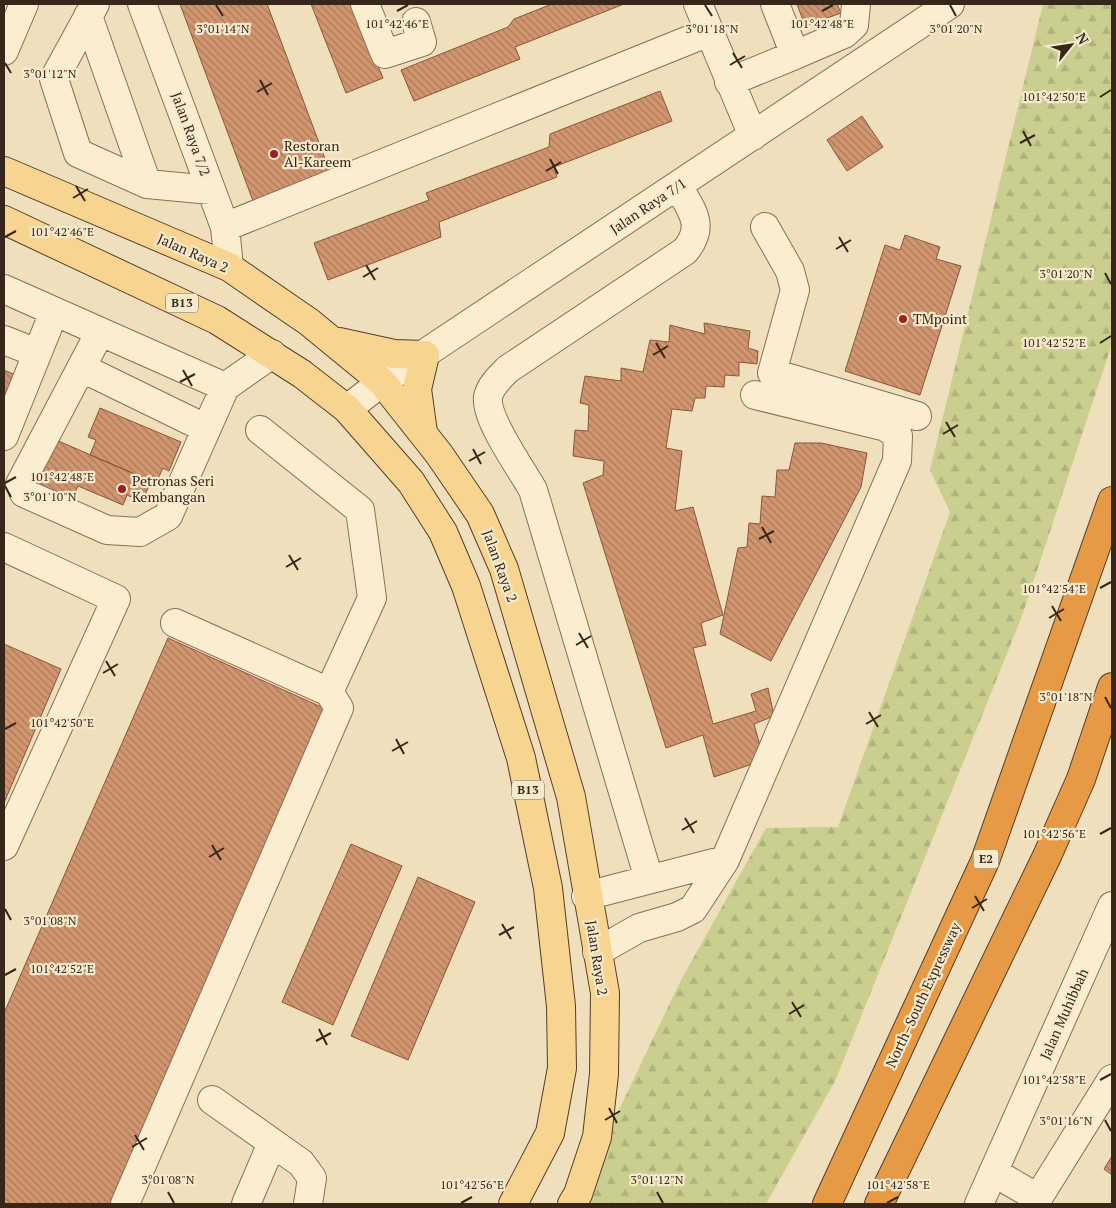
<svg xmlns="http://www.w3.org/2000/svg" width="1116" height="1208" font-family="'PT Serif',serif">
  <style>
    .forest { fill: url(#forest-firs) }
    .building { fill: url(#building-back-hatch); stroke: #8a5639 }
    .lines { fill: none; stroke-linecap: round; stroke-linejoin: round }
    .minor-casing { stroke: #896f55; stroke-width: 30 }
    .major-casing { stroke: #563d2a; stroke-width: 30 }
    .highway-casing { stroke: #563d2a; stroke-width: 30 }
    .minor { stroke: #fbedd0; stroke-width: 28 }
    .major { stroke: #f7d490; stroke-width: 28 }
    .highway { stroke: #e79a45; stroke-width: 28 }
    .ticks { fill: none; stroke: #37271a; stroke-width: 2 }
    .poi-dot { fill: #9c2126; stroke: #f7e9cc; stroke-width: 2 }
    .labels { text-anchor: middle; stroke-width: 4.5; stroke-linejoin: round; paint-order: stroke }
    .shield { fill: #f7e9cc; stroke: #71614f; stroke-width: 1 }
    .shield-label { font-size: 12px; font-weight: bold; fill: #37271a }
    .street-label { font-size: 14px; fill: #37271a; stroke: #f7e9cc }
    .poi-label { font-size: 14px; fill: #37271a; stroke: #f7e9cc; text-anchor: start }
    .ticks-label { font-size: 12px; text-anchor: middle; fill: #37271a; stroke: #f7e9cc; stroke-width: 4.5; stroke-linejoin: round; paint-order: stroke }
  </style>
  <defs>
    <pattern id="forest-firs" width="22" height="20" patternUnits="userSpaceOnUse" patternTransform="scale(1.25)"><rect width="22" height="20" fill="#cacf90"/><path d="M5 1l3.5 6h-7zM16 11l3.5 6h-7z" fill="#aeb27c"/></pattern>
    <pattern id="building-back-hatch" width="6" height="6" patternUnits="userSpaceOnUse" patternTransform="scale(1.25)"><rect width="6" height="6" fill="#d1956f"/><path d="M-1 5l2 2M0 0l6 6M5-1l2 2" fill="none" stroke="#aa7a5a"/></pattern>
  </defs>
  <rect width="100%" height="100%" fill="#f0dfbc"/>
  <path class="forest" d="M1043 4H1112V344L1022 616 836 1079 766 1204H574L680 982 766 828 838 827 950 512 930 470Z"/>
  <path class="building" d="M180 4H267L330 172 253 201Z
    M311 4H353L383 78 346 93Z
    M552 4H624L515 47 520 59 414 101 401 70 508 27 514 19Z
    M797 4H837L841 13 805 26Z
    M660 91 672 121 554 167 557 177 439 222 441 237 328 280 314 243 429 200 426 193 549 147 550 134Z
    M862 116 883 147 847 171 827 140Z
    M905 235 940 247 936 259 961 266 920 395 845 371 885 245 900 250Z
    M704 323 750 331 748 348 758 351 757 364 739 362V376L725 375 724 387 706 386 705 398H695L692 411 672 409 666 448 682 451 675 511 693 507 723 615 701 623 706 645 693 648 713 724 756 711 751 694 768 688 774 716 754 724 764 760 714 777 703 735 666 748 583 483 603 475 604 461 573 456 575 430 588 431 589 405 580 403 585 376 621 381V368L643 372 650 340 669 342 670 325 705 334Z
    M4 370 18 376 4 403Z
    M100 408 181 442 169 471 163 468 156 483 90 455 96 440 88 437Z
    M56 440 151 481 142 502 127 495 123 505 78 486 68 508 34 493Z
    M795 443H821L867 453 861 487 771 661 720 634 738 548 747 547 749 523 760 524 762 496 775 497 777 470H789Z
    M168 638 328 710 111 1204H4V1013Z
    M4 644 61 669 4 803Z
    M351 844 402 866 333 1025 282 1002Z
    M418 877 475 902 408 1060 351 1036Z
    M1112 1156V1175L1104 1169Z"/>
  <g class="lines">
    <g class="minor-casing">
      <path id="minor" d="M95 4 54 79 78 153 147 184 211 190
        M142 4 225 227 229 267
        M365 4 385 54 422 42 416 22
        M698 4 753 136
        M88 16 147 184
        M4 51 24 4
        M795 55 844 34 854 25 856 4
        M729 82 795 55 775 4
        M225 227 709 32
        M765 227 790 271 795 290 772 373 917 416
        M4 289 225 387 272 354
        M100 332 20 484 24 493 107 530 140 532 168 516 225 387
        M4 340 37 353
        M82 368 205 428
        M347 409 382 382 950 4
        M260 430 360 510 372 598 329 692
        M4 436 54 312
        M4 547 116 599 4 846
        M649 879 533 490C521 468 485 419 488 397 490 386 501 376 508 369L685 251C706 226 692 211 678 186
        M586 896 725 860
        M597 952 639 928 677 917 693 909 725 860 897 461 898 436 886 427 755 395
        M212 1100 301 1163 312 1178 308 1204
        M993 1172 1038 1198 1112 1079
        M125 1204 339 708 329 692 175 623
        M246 1204 272 1143
        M979 1204 1112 906"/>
    </g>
    <g class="major-casing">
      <path id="major" d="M4 171 229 267 309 322 382 382 439 454 480 514 504 569 571 797 605 993 604 1074 597 1137 578 1194 572 1204
        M4 220 217 320 302 374 347 409 411 482 443 532 466 586 521 758 548 888 561 1006 562 1068 550 1133 513 1204
        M339 342 394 354 425 355 417 389 423 433"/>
    </g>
    <g class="highway-casing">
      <path id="highway" d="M827 1204 985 861 1112 501
        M879 1204 1047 856 1081 779 1112 687"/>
    </g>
    <use href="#minor" class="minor"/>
    <use href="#major" class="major"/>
    <use href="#highway" class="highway"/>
  </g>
  <path class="ticks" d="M216 5 223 16M705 5 712 16M950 5 956 16M397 11 408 5M822 11 833 5M733 53 742 68M5 63 11 73M730 65 745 56M260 80 268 95M257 92 272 83M1100 97 1111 90M1023 131 1031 146M1020 143 1035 135M550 159 558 174M546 171 561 162M76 186 85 201M73 198 88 189M5 237 16 231M839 237 848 252M836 249 851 240M366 265 375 280M1105 273 1111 284M363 277 378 268M656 343 665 358M1100 343 1111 336M653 355 668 346M183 370 192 386M180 382 195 374M946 422 955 437M943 434 958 425M473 449 481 464M469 461 485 452M5 483 16 477M5 486 11 497M762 527 771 543M759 539 774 531M289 555 298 570M286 567 301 558M1100 588 1111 582M1052 606 1061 621M1049 618 1064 609M579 633 588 648M576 645 591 636M106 661 115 676M103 673 118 664M1105 697 1111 708M869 712 878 727M866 724 881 715M5 729 16 723M396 739 404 754M392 751 408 742M685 818 694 833M682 830 697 821M1100 834 1111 828M212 845 221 860M209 857 224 848M975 896 984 911M972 908 987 899M5 909 11 920M502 924 511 939M499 935 514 927M5 975 16 969M792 1002 801 1017M789 1014 804 1005M319 1029 327 1045M316 1041 331 1033M1100 1080 1111 1074M609 1108 617 1123M605 1120 620 1111M1105 1120 1111 1131M135 1135 144 1150M132 1147 147 1138M168 1192 174 1203M657 1192 663 1203M461 1203 472 1197M887 1203 898 1197"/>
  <g class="poi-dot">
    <circle cx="274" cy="154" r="5"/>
    <circle cx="903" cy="319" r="5"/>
    <circle cx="122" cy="489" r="5"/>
  </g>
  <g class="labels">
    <g class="shield">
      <rect x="166" y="293.5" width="32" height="19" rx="4"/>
      <rect x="512" y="780.5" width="32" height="19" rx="4"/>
      <rect x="973.5" y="849.5" width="25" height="19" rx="4"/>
    </g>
    <g class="shield-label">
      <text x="182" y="307">B13</text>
      <text x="528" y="794">B13</text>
      <text x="986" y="863">E2</text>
    </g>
    <g class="street-label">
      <text transform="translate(191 134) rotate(70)" y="5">Jalan Raya 7/2</text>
      <text transform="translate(648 206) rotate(-34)" y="5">Jalan Raya 7/1</text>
      <text transform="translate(193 253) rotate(24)" y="5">Jalan Raya 2</text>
      <text transform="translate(500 566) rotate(70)" y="5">Jalan Raya 2</text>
      <text transform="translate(597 958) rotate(81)" y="5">Jalan Raya 2</text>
      <text transform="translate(923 995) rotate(-65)" y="5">North–South Expressway</text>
      <text transform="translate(1064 1014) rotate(-66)" y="5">Jalan Muhibbah</text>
    </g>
    <g class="poi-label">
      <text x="284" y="151">Restoran<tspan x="284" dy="16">Al-Kareem</tspan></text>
      <text x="913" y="324">TMpoint</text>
      <text x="132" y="486">Petronas Seri<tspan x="132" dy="16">Kembangan</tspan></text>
    </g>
  </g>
  <g class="ticks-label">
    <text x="397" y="28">101°42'46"E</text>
    <text x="822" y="28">101°42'48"E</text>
    <text x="223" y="33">3°01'14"N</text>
    <text x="712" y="33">3°01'18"N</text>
    <text x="956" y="33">3°01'20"N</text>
    <text x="50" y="78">3°01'12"N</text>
    <text x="1054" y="101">101°42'50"E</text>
    <text x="62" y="236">101°42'46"E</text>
    <text x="1066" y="278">3°01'20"N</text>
    <text x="1054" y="347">101°42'52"E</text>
    <text x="62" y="481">101°42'48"E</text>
    <text x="50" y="501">3°01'10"N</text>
    <text x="1054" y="593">101°42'54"E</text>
    <text x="1066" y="701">3°01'18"N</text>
    <text x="62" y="727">101°42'50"E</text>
    <text x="1054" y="838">101°42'56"E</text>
    <text x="50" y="925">3°01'08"N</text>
    <text x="62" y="973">101°42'52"E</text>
    <text x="1054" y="1084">101°42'58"E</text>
    <text x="1066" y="1125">3°01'16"N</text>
    <text x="168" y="1184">3°01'08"N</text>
    <text x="657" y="1184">3°01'12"N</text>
    <text x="472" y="1189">101°42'56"E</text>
    <text x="898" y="1189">101°42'58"E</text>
  </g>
  <rect width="1116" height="1208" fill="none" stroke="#37271a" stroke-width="10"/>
  <g transform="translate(1071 45) rotate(60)" stroke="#f7e9cc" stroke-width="4" paint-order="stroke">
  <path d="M0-4L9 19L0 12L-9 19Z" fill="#37271a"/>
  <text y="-8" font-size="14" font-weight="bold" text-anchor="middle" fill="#37271a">N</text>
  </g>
</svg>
